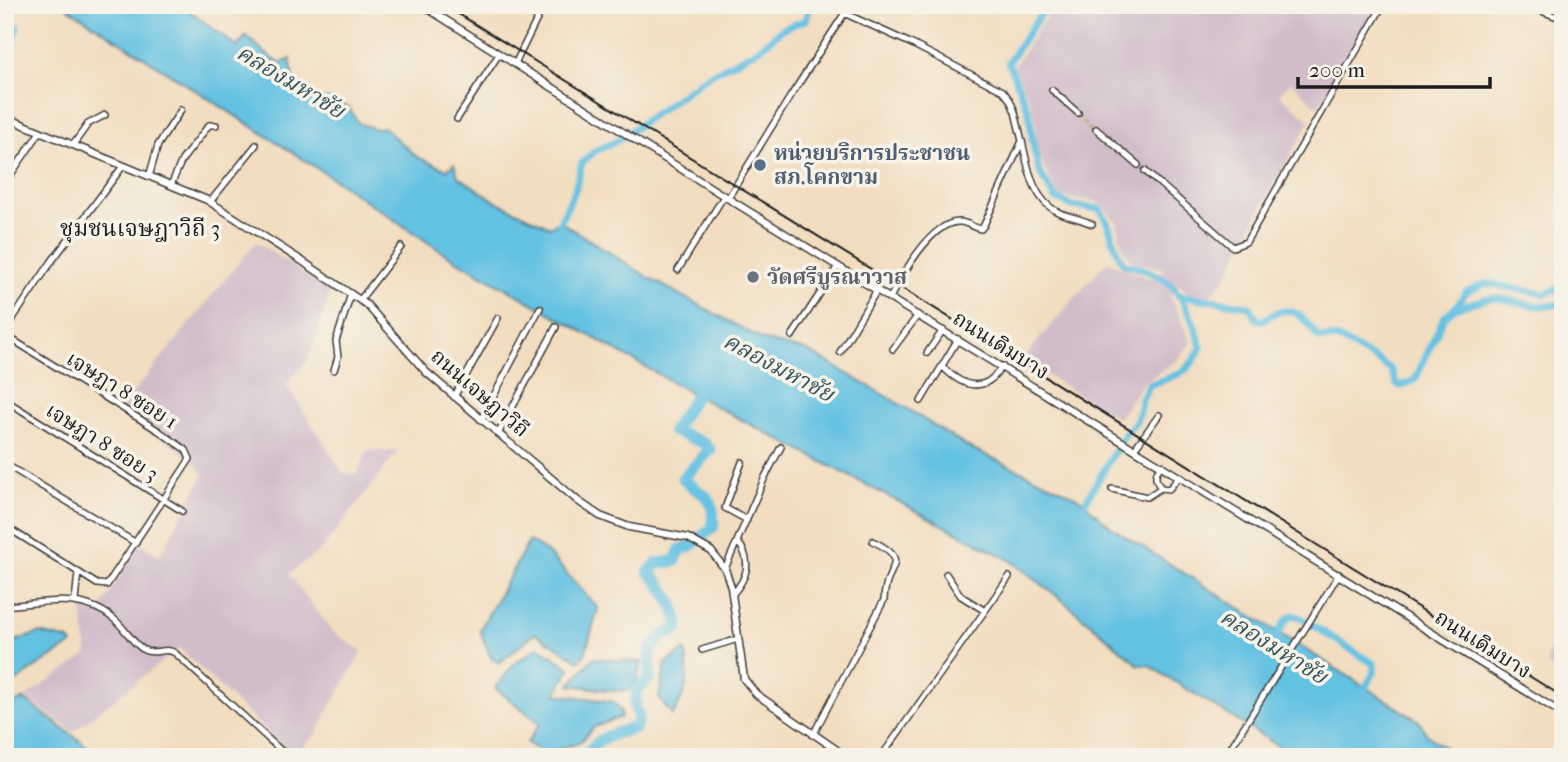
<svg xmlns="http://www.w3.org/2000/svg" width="1568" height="762" font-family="'IM FELL French Canon','Noto Serif Thai',serif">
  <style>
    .industrial { fill: #d1bdca }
    .water { fill: #64c1e2; stroke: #406e7f; stroke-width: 2 }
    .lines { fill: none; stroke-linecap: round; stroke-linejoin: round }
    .canal { stroke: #64c1e2; stroke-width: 7 }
    .river { stroke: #64c1e2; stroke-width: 12 }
    .minor-tunnel { stroke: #c7b69f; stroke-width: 5; stroke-dasharray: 5 2.5; stroke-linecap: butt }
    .minor-casing { stroke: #3c3935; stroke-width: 8 }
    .tertiary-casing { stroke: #3c3935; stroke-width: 9 }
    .minor { stroke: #fff; stroke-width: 5 }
    .tertiary { stroke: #fff; stroke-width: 6 }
    .rail { stroke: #1c1c1c; stroke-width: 2 }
    .service-dot { fill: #5c6f8a; stroke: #f7f3e8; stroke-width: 2.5 }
    .worship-dot { fill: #6b7280; stroke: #f7f3e8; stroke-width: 2.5 }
    .labels { text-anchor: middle; stroke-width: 7; stroke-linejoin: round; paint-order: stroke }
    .service-label { font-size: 21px; font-weight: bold; fill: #4e5e75; stroke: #f7f3e8; text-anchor: start }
    .worship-label { font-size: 21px; font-weight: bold; fill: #5b616d; stroke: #f7f3e8; text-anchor: start }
    .street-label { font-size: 21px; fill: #1c1c1c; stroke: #f7f3e8 }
    .water-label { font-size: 23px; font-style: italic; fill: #355661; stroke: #f7f3e8 }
    .neighbourhood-label { font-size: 23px; fill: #1c1c1c; stroke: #f7f3e8 }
  </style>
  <rect width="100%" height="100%" fill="#f7f3e8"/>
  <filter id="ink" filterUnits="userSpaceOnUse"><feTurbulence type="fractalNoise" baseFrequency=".0143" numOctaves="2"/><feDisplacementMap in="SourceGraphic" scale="14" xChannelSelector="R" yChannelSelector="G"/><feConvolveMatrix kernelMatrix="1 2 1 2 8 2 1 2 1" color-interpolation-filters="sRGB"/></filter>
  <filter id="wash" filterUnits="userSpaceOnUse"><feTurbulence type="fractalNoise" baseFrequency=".00686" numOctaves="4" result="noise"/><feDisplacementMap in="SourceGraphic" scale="28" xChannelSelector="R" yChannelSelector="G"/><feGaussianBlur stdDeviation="1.57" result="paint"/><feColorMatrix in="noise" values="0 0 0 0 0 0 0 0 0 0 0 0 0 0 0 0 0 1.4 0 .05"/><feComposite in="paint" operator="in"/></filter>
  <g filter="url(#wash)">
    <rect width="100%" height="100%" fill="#f2ddc0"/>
    <path class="industrial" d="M1054 5H1376L1318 107 1291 82 1279 94 1310 121 1265 200 1224 281 1200 304 1179 285 1170 295 1191 343 1176 361 1144 382 1118 418 1023 361 1033 346 1107 261 1153 280 1164 269 1132 262 1121 243 1117 221 1096 201 1058 197 1036 148V123L1030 100 1014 67Z
      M256 242 330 291 309 359 286 384 343 473 357 474 367 451H398L323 548 289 574 333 632 362 651 315 735 293 757 179 648 73 732 25 697 87 655 81 600 100 610 140 543 160 556 204 474 193 460 120 409Z
      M1563 614V674L1547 665 1549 647Z"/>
    <path class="water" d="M63 5H182L237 47 246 36 272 59 282 63 291 59C290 67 294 72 294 80L321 99H331L349 108 358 123 375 129 383 127 417 157 447 170 454 164 458 176 495 201 550 227 559 221 651 279 765 341 808 351 906 408 966 446 1076 496 1111 527 1419 721 1427 735 1458 757H1296L1148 665H1139L1060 598 1008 559 704 400 447 255 326 174Z
      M529 541 547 552 598 608 585 654 579 661 535 633 499 663 491 658 480 630Z
      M40 633 69 640 72 644 32 670 5 690V644Z
      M539 647 570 668 556 694 614 702 621 711V717L594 727 579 743 545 753 527 743 540 723 495 688 514 664Z
      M685 650C691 674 687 695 672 715L659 698 666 663Z
      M593 658 642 662 636 682 629 690 615 691 570 685Z
      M24 699 101 757H5V706Z"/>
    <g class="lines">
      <path class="canal" d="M1047 5 1008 62 1029 112 1033 145 1039 171 1055 198 1072 206 1099 209C1113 225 1111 246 1124 264 1139 267 1157 274 1169 283 1183 294 1197 330 1201 347 1188 376 1175 375 1149 385L1142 399 1137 420 1125 434 1080 511
        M5 12 17 27 12 45 5 56
        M556 231 575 190 582 163 595 151 615 142 706 77 759 49 784 28 806 20 810 5
        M1178 295 1249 306 1257 319 1262 321C1292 300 1300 314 1319 338H1335L1343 341 1380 362 1391 370 1397 385 1402 386 1415 380 1444 317 1455 308 1466 292 1487 283 1545 294 1563 286
        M1456 308C1466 305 1486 297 1495 298 1521 300 1535 312 1563 303
        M1273 641 1287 619 1293 615 1301 618 1374 664V673L1360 696"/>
      <path class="river" d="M585 757C596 738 614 733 635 728L639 718 635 707 636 690 650 678V650L663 636 678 629C680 611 662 584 649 572L656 564 675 561 680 550 691 546 713 527C715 491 703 499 683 478L710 450 704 443 673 431 704 382"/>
    </g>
  </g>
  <g filter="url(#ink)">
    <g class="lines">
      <path class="minor-tunnel" d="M1078 113 1096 129"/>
      <g class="minor-casing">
        <path id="minor" d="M1525 5 1563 19
          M844 13 910 43 1003 91 1010 100 1015 112 1022 141 984 225 981 229C973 228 967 222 960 222 932 220 901 277 890 298
          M515 64 544 5
          M1052 90 1078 113
          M457 119 499 54
          M1096 129 1138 165
          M1022 141C1028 166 1032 201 1060 213 1070 217 1082 219 1092 224
          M73 145 88 124 105 115
          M1145 171 1155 180
          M149 177 158 145 181 110
          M1158 182 1233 247 1246 242 1383 5
          M5 183 40 132
          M171 185 182 160 209 125H216
          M728 198 790 97 850 5
          M210 202 256 145
          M678 270 724 196
          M360 300 401 247
          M5 330 52 261 123 166
          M5 335 159 431 186 450 190 459 107 585 97 584 5 526
          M792 336 838 266
          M893 349 918 315
          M840 352 877 290
          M927 353 943 330
          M942 366C962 387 985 395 1002 366
          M334 370 338 357 336 341 351 294
          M454 397 498 318
          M5 400 182 511
          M921 401 958 339
          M481 420 540 308
          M498 434 556 327
          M1135 448 1159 415
          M742 462 725 508 747 520
          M5 464 136 543
          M1162 465C1154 473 1154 479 1161 488L1169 489 1180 476
          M1112 489 1147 497 1161 488
          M725 569 765 477 781 447
          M946 574 961 596 985 611
          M732 595C747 578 753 562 738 542
          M75 601 78 573
          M5 606C44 603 81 592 114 619 125 628 132 643 144 650 155 656 165 646 175 653L288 757
          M702 650 738 639
          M813 735 884 600C884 565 914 562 873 541
          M881 757 1009 577
          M1225 757 1339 574"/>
      </g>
      <g class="tertiary-casing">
        <path id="tertiary" d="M422 5 724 196 1563 714
          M5 117 207 200 302 261 367 305 426 372 578 501 600 516 629 527 688 538 711 551 725 569 731 587 744 679 756 694 847 757"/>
      </g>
      <use href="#minor" class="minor"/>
      <use href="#tertiary" class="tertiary"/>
      <path class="rail" d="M444 5 1563 697"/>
    </g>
  </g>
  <circle class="service-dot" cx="760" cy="165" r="7"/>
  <circle class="worship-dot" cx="753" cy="277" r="7"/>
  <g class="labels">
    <g class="service-label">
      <text x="774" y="160">หน่วยบริการประชาชน<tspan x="774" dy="24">สภ.โคกขาม</tspan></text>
    </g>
    <g class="worship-label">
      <text x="767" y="284">วัดศรีบูรณาวาส</text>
    </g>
    <g class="street-label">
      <text transform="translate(1001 345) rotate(32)" y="7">ถนนเดิมบาง</text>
      <text transform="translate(122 390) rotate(32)" y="7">เจษฎา 8 ซอย 1</text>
      <text transform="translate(480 393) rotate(41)" y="7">ถนนเจษฎาวิถี</text>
      <text transform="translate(102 442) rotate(32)" y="7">เจษฎา 8 ซอย 3</text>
      <text transform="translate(1483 644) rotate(32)" y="7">ถนนเดิมบาง</text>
    </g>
    <g class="water-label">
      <text transform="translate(291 81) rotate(31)" y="8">คลองมหาชัย</text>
      <text transform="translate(779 367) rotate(28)" y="8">คลองมหาชัย</text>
      <text transform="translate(1274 646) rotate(32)" y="8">คลองมหาชัย</text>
    </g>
    <g class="neighbourhood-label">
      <text x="140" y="236">ชุมชนเจษฎาวิถี 3</text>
    </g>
  </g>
  <rect width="1568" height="762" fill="none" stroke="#f7f3e8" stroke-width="28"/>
  <path d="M1298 77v10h192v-10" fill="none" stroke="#1c1c1c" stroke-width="3.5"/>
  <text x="1309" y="77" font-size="21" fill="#1c1c1c" stroke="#f7f3e8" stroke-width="5" paint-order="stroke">200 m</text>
</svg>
